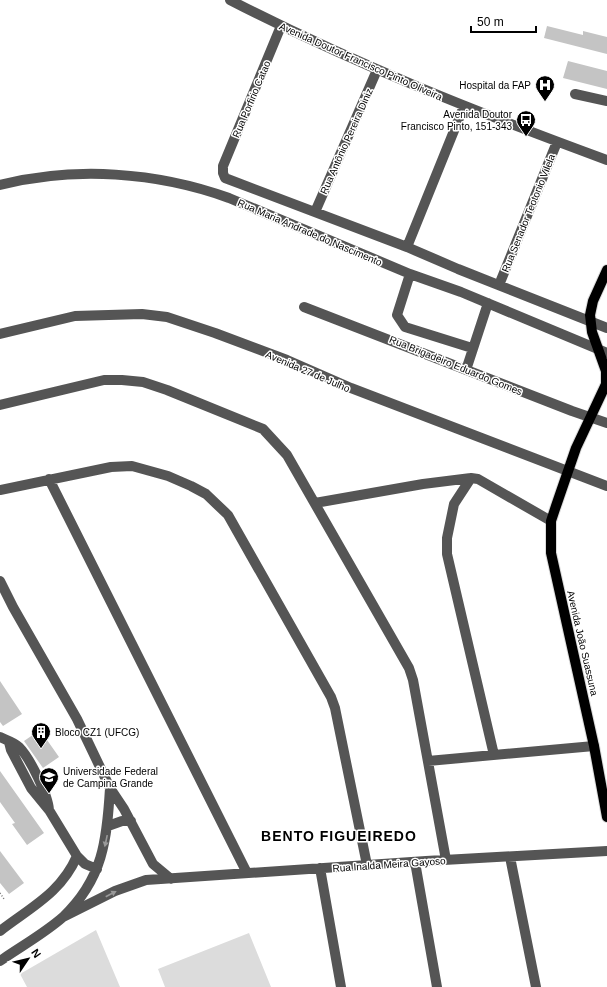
<svg xmlns="http://www.w3.org/2000/svg" width="607" height="987" font-family="Helvetica,sans-serif">
  <style>
    .green { fill: #dcdcdc }
    .building { fill: #c4c4c4 }
    .lines { fill: none; stroke-linecap: round; stroke-linejoin: round }
    .major-casing { stroke: #dbdbdb; stroke-width: 12 }
    .path { stroke: #777; stroke-width: 1.5; stroke-dasharray: 1 2; stroke-linecap: butt }
    .minor { stroke: #555; stroke-width: 10 }
    .major { stroke: #000; stroke-width: 10 }
    .oneway { fill: #999 }
    .labels { text-anchor: middle; stroke-width: 3; stroke-linejoin: round; paint-order: stroke }
    .street-label { font-size: 10px; fill: #000; stroke: #fff }
    .poi-label { font-size: 10px; fill: #000; stroke: #fff; text-anchor: end }
    .district-label { font-size: 14px; font-weight: bold; letter-spacing: 1px; fill: #000; stroke: #fff }
  </style>
  <rect width="100%" height="100%" fill="#fff"/>
  <path class="green" d="M96 930 120 987H27L20 974Z
    M249 933 271 987H165L158 969Z"/>
  <path class="building" d="M547 26 583 35V31L607 37V54L544 38Z
    M568 61 607 71V89L563 78Z
    M0 681 22 714 3 726 0 722Z
    M40 730 59 757 43 768 24 741Z
    M0 771 44 833 27 845 12 824 15 823 0 802Z
    M0 851 24 883 9 894 0 883Z"/>
  <g class="lines">
    <g class="major-casing">
      <path id="major" d="M607 270 593 301 590 315 592 332 606 371V384L576 448 556 506 551 521V553L594 746 607 817"/>
    </g>
    <path class="path" d="M0 893 4 899"/>
    <path class="minor" d="M230 0C352 63 479 113 607 160
      M281 26 223 166V173L225 178 407 247 458 269 607 328
      M575 94 607 101
      M0 185C75 166 157 172 229 198L410 274 461 292 607 353
      M315 212 377 70
      M407 247 464 106
      M410 274 397 315 405 327 472 348
      M499 285 557 142
      M304 307 572 411 607 423
      M0 334 75 316 142 314 167 317 215 333 287 360 351 388 607 486
      M466 370 488 303
      M0 405 104 380H122L143 382 167 390 263 429 287 455 409 668 413 680 446 860
      M471 478 454 504 447 538V554L494 755
      M49 479 247 873
      M0 490 111 467 132 466 168 476 191 486 206 494 228 515 331 697 335 708 367 865
      M315 503 423 484 471 478 478 479 551 521
      M0 581 13 607 77 719 110 788 124 809 153 864 171 879
      M0 737C6 740 14 742 19 747 30 758 48 795 49 810
      M428 761 594 746
      M108 826 122 821H131
      M77 856 85 864 97 869
      M510 857 536 987
      M415 862 437 987
      M320 868 341 987
      M63 917 115 891 146 880 426 861 607 851
      M0 931C31 907 61 893 77 856L49 810 31 788 11 750 9 742
      M0 961C20 947 45 933 63 917 103 879 107 840 110 788"/>
    <use href="#major" class="major"/>
  </g>
  <defs><path id="oneway-solid" d="M-6-.8H1V-3.2L6.5 0L1 3.2V.8H-6Z"/></defs>
  <g class="oneway">
    <use href="#oneway-solid" transform="translate(106 841) rotate(102)"/>
    <use href="#oneway-solid" transform="translate(111 894) rotate(-28)"/>
  </g>
  <defs>
    <g id="hospital-pin" transform="scale(1)"><path d="M0 17L-7.5 6A9.5 9.5 0 1 1 7.5 6Z" fill="#000" stroke="#fff"/><path d="M-5-5h3v3.5h4V-5h3V5h-3V1.5h-4V5h-3Z" fill="#fff"/></g>
    <g id="bus-pin" transform="scale(1)"><path d="M0 17L-7.5 6A9.5 9.5 0 1 1 7.5 6Z" fill="#000" stroke="#fff"/><path d="M-5-6H5V4H4V6H2V4H-2V6H-4V4H-5ZM-3.5-4V0h7V-4ZM-3.5 1.2v1.5H-2V1.2ZM2 1.2v1.5H3.5V1.2Z" fill="#fff"/></g>
    <g id="building-pin" transform="scale(1)"><path d="M0 17L-7.5 6A9.5 9.5 0 1 1 7.5 6Z" fill="#000" stroke="#fff"/><path d="M-4-6H4V6H1V3H-1V6H-4ZM-2.5-4.3h1.7v1.8h-1.7ZM.8-4.3h1.7v1.8H.8ZM-2.5-1h1.7V.8h-1.7ZM.8-1h1.7V.8H.8Z" fill="#fff"/></g>
    <g id="university-pin" transform="scale(1)"><path d="M0 17L-7.5 6A9.5 9.5 0 1 1 7.5 6Z" fill="#000" stroke="#fff"/><path d="M0-5L7-2L0 1L-7-2ZM-4 1L0 2.5L4 1V4Q0 6-4 4Z" fill="#fff"/></g>
  </defs>
  <g fill-rule="evenodd">
    <use href="#hospital-pin" x="545" y="85"/>
    <use href="#bus-pin" x="526" y="120"/>
    <use href="#building-pin" x="41" y="732"/>
    <use href="#university-pin" x="49" y="777"/>
  </g>
  <g class="labels">
    <g class="street-label">
      <text transform="translate(361 61) rotate(24)" y="4">Avenida Doutor Francisco Pinto Oliveira</text>
      <text transform="translate(251 99) rotate(-67)" y="4">Rua Porfirio Catao</text>
      <text transform="translate(346 141) rotate(-66)" y="4">Rua Antônio Pereira Diniz</text>
      <text transform="translate(528 213) rotate(-68)" y="4">Rua Senador Teotonio Vilela</text>
      <text transform="translate(310 232) rotate(23)" y="4">Rua Maria Andrade do Nascimento</text>
      <text transform="translate(456 365) rotate(22)" y="4">Rua Brigadeiro Eduardo Gomes</text>
      <text transform="translate(308 371) rotate(23)" y="4">Avenida 27 de Julho</text>
      <text transform="translate(583 643) rotate(77)" y="4">Avenida João Suassuna</text>
      <text transform="translate(389 864) rotate(-4)" y="4">Rua Inalda Meira Gayoso</text>
    </g>
    <g class="poi-label">
      <text x="531" y="89">Hospital da FAP</text>
      <text x="512" y="118">Avenida Doutor<tspan x="512" dy="12">Francisco Pinto, 151-343</tspan></text>
      <text x="55" y="736" text-anchor="start">Bloco CZ1 (UFCG)</text>
      <text x="63" y="775" text-anchor="start">Universidade Federal<tspan x="63" dy="12">de Campina Grande</tspan></text>
    </g>
    <g class="district-label">
      <text x="339" y="841">BENTO FIGUEIREDO</text>
    </g>
  </g>
  <g transform="translate(28 959) rotate(55)" stroke="#ffffff" stroke-width="3" paint-order="stroke">
  <path d="M0-3L7 15L0 10L-7 15Z" fill="#000000"/>
  <text y="-6" font-size="11" font-weight="bold" text-anchor="middle" fill="#000000">N</text>
  </g>
  <path d="M471 26v6h65v-6" fill="none" stroke="#000000" stroke-width="2"/>
  <text x="477" y="26" font-size="12" fill="#000000" stroke="#ffffff" stroke-width="3" paint-order="stroke">50 m</text>
</svg>
